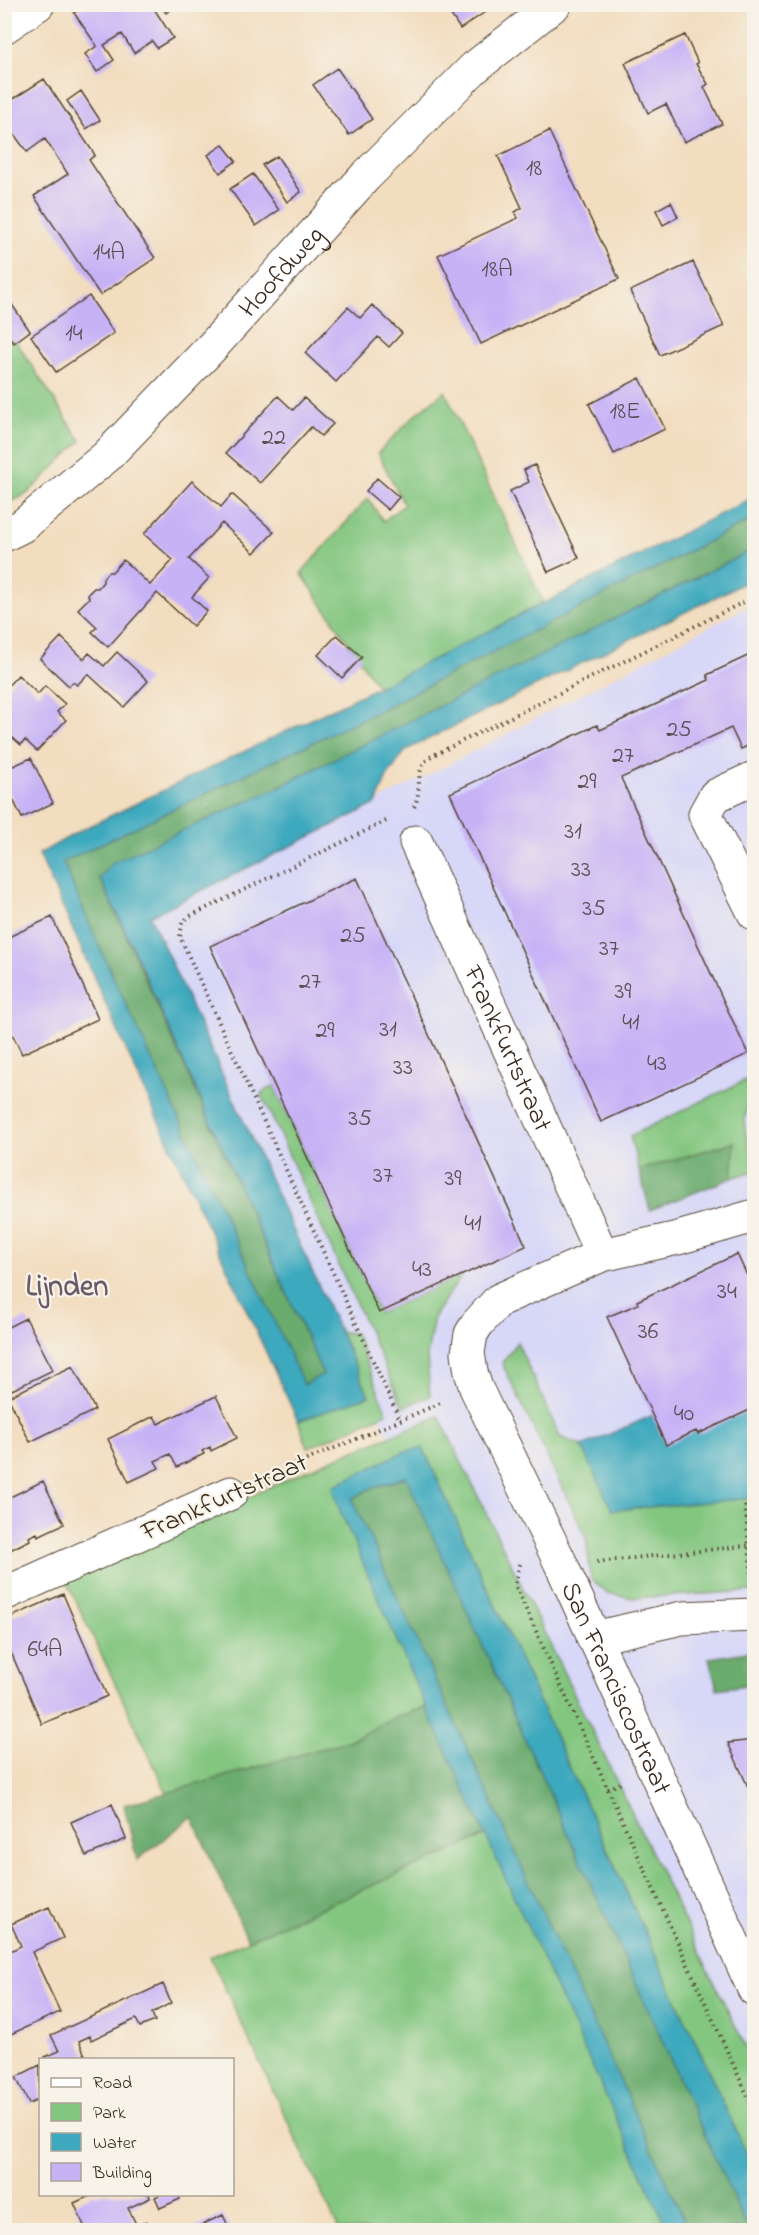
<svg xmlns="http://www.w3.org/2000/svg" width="759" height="2235" font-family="'Indie Flower',sans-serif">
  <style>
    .built { fill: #d7d7f8 }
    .green { fill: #83c680; stroke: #5f784f; stroke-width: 1.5 }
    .forest { fill: #6aab6e; stroke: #526a46; stroke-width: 1.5 }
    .water { fill: #3ea9be; stroke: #3c6a6e; stroke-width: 1.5 }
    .building { fill: #c7b2f6 }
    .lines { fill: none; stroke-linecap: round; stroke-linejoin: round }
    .minor-casing { stroke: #564536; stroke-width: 35 }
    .path { stroke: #564536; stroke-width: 4; stroke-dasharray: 1.5 4.5; stroke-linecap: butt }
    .minor { stroke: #fff; stroke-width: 33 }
    .labels { text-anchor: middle; stroke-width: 4.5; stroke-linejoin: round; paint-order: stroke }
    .number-label { font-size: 24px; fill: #5e4c54 }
    .street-label { font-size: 27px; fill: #3b2a1e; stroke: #f7f3e8 }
    .quarter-label { font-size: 30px; font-weight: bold; fill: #6c5a6a; stroke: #f7f3e8 }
  </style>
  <rect width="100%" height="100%" fill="#f7f3e8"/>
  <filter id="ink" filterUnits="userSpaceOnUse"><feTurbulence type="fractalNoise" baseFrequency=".0167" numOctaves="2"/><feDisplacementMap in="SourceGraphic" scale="12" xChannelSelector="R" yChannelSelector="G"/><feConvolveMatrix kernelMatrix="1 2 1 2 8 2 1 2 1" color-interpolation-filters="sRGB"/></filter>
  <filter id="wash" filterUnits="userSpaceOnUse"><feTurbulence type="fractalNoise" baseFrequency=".008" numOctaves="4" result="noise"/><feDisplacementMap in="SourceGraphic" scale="24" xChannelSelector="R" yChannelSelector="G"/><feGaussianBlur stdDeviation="1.35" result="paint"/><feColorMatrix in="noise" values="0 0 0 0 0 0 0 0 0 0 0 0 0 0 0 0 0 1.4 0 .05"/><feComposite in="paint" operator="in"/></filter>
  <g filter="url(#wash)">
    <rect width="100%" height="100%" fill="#f2ddbf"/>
    <path class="built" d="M754 603V2196L369 1396 150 916 431 774Z"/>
    <path class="green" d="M4 323 81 441 27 494 5 505Z
      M445 391 543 602 383 689 378 687 301 573 368 498 383 521 404 505 378 453 414 416Z
      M754 1076C752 1093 743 1110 745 1128 747 1143 754 1156 754 1171L732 1178 734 1142 639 1170 630 1136Z
      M274 1086 379 1313 462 1275 434 1316 427 1356 430 1396 403 1407 261 1093Z
      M340 1332 355 1333 387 1413 308 1448 298 1421 369 1396Z
      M517 1342 560 1437 582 1446 612 1510 754 1498V1591L632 1598 607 1593 591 1579 586 1537 502 1363Z
      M439 1416 754 2064V2170L423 1448 339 1508 426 1707 397 1717 348 1741 167 1793 66 1580 323 1463Z
      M487 1835 668 2230H339L210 1957Z"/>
    <path class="forest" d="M754 518V549L270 791 114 862 100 878 323 1374 303 1386 98 944 63 862 376 712Z
      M735 1142 732 1178 650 1210 639 1170Z
      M406 1477 748 2230H689L352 1499 367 1490Z
      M754 1651V1684L717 1689 709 1658Z
      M426 1707 487 1835 248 1940 192 1817 137 1860 124 1805 348 1741 397 1717Z"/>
    <path class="water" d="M754 497V518L376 712 63 862 98 944 304 1385 323 1374 124 928 100 878 113 862 270 791 754 549V578L406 750 387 777 376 804 150 916 369 1396 298 1421 145 1092 39 854 81 830 378 687Z
      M754 1405V1498L612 1510 582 1446 656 1414 668 1442Z
      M423 1448 754 2170V2230H748L406 1477 367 1490 352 1499 689 2230H668L426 1707 339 1508 333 1486 405 1451Z"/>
    <g id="blocks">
      <path class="building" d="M87 4H138L140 8 145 4H151L173 38 157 48 152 41 134 53 122 34 104 45 114 60 97 72 85 54 97 46 74 13Z
        M160 4H178L166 13Z
        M444 4H497L460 29Z
        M685 35 698 63 696 64 708 84 704 87 722 124 684 142 666 104 648 113 625 63Z
        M337 68 372 119 349 135 313 85Z
        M44 79 95 155 89 160 155 258 100 295 34 196 68 174 45 139 27 152 13 133 9 136 4 130V105Z
        M81 91 100 120 86 129 67 101Z
        M549 131 619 279 481 344 438 255 518 218 515 212 522 208 498 156Z
        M223 145 236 161 220 173 208 155Z
        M277 156 301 192 287 202 262 165Z
        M253 174 279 210 256 226 230 189Z
        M671 202 678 217 663 225 656 210Z
        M693 262 724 326 660 355 630 291Z
        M4 293 30 331 14 343 4 330Z
        M89 296 114 333 56 372 31 336Z
        M372 305 402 333 389 347 378 337 336 382 305 353 348 307 360 318Z
        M640 378 665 429 614 454 589 404Z
        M278 396 293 410 304 398 333 424 321 436 311 427 260 483 226 453Z
        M535 465 579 558 548 572 510 491 529 482 524 470Z
        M377 478 399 497 388 510 366 491Z
        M192 481 221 507 232 494 274 532 254 553 222 523 189 559 209 578 192 597 207 611 193 626 157 593 108 647 92 632 97 627 78 609 89 598 88 594 94 588H98L103 582V578L108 572H112L123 560 150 585 163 571 173 560 144 534Z
        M337 635 362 657 342 678 318 655Z
        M61 637 84 659 89 653 104 666 117 652 148 681 124 707 88 674 77 685 73 682 69 686 40 659Z
        M754 653V743L741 749 731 728 621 778 748 1054 601 1122 450 793 597 725 600 730 709 680 707 675Z
        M18 675 38 694 45 686 65 704 57 712 66 720 37 751 25 740 21 745 4 730 9 725 4 721V690Z
        M31 758 53 803 22 818 4 781V770Z
        M357 878 526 1246 379 1313 210 946Z
        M52 917 98 1019 22 1054 4 1017V939Z
        M737 1254 751 1284 754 1283V1408L698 1434 696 1431 666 1445 607 1317 638 1304 637 1301Z
        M26 1318 53 1370 12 1390 4 1375V1329Z
        M73 1366 95 1410 30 1442 8 1397Z
        M216 1396 237 1438 211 1451 210 1447 202 1451 204 1454 177 1467 170 1454 155 1461 159 1468 129 1482 108 1439 154 1416 158 1424Z
        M43 1481 64 1524 38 1536 37 1533 29 1537 30 1540 4 1553V1500Z
        M63 1594 107 1696 42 1724 4 1636V1620Z
        M754 1740V1800L728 1743Z
        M112 1804 126 1839 86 1856 71 1822Z
        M49 1907 63 1938 32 1952 60 2012 11 2034 4 2020V1954L21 1946 11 1924Z
        M163 1984 171 2003 152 2013 155 2021 140 2027 136 2019 91 2040 90 2036 79 2041 87 2060H46L45 2057 59 2051 51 2035Z
        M40 2065V2099L29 2104 16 2077Z
        M89 2194H149L150 2198 128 2208 137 2226 147 2221 151 2230H86L74 2203 90 2196Z
        M161 2194H178L180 2199 160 2208 155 2197Z
        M223 2215 230 2230H190Z"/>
    </g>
  </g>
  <g filter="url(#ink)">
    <use href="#blocks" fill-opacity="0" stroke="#564536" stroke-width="1.5"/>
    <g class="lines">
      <g class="minor-casing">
        <g id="minor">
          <path d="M4 27 38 4"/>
          <path id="s1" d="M4 535 22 526 106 457 211 348 365 177 474 68 555 4"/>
          <path d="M754 778 715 796 705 814 754 913"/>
          <path id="s2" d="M416 842 602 1255"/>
          <path id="s3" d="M754 1216 678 1238 602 1255 499 1300 478 1323 471 1334 468 1353 471 1372 476 1388 560 1562 754 1989"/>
          <path d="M4 1594 231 1493"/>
          <path d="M593 1638 682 1618 754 1615"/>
        </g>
      </g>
      <path class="path" d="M414 807C423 791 413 770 430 757L754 597
        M386 821 188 917 182 924 180 937 400 1420
        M262 1479 443 1402
        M597 1562 754 1545
        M520 1564 515 1585 754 2110
        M752 1579 745 1505 754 1504
        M608 1789 621 1783"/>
      <use href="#minor" class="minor"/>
    </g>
  </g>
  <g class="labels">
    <g class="number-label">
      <text x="534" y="175">18</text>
      <text x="109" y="259">14A</text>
      <text x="497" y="276">18A</text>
      <text x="74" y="340">14</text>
      <text x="625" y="418">18E</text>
      <text x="274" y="444">22</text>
      <text x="679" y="736">25</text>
      <text x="623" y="762">27</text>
      <text x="587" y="788">29</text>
      <text x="573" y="838">31</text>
      <text x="581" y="876">33</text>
      <text x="594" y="915">35</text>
      <text x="353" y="942">25</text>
      <text x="609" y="955">37</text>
      <text x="310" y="988">27</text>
      <text x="623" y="998">39</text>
      <text x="631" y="1029">41</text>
      <text x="388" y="1036">31</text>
      <text x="325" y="1037">29</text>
      <text x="657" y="1070">43</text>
      <text x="403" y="1074">33</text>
      <text x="360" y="1125">35</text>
      <text x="383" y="1182">37</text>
      <text x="453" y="1185">39</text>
      <text x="473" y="1230">41</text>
      <text x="422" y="1276">43</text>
      <text x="727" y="1298">34</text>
      <text x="648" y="1338">36</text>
      <text x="684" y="1420">40</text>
      <text x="45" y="1656">64A</text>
    </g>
    <g class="street-label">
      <text dy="9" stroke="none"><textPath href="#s1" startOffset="384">Hoofdweg</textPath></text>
      <text dy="9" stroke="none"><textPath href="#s2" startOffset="226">Frankfurtstraat</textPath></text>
      <text transform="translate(224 1496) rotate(-24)" y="9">Frankfurtstraat</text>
      <text dy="9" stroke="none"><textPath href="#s3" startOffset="700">San Franciscostraat</textPath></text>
    </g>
    <g class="quarter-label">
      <text x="67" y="1295">Lijnden</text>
    </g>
  </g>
  <rect width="759" height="2235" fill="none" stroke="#f7f3e8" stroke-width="24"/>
  <rect x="39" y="2058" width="195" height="138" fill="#f7f3e8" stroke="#aca397" stroke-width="1.5"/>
  <rect x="51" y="2078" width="30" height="9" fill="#ffffff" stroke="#aca397" stroke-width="1.5"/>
  <text x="93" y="2088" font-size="18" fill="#3b2a1e">Road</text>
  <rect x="51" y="2103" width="30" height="18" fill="#83c680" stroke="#aca397" stroke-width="1.5"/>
  <text x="93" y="2118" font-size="18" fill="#3b2a1e">Park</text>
  <rect x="51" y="2133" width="30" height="18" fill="#3ea9be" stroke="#aca397" stroke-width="1.5"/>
  <text x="93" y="2148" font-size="18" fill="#3b2a1e">Water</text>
  <rect x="51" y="2163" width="30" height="18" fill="#c7b2f6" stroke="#aca397" stroke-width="1.5"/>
  <text x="93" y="2178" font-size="18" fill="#3b2a1e">Building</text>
</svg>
